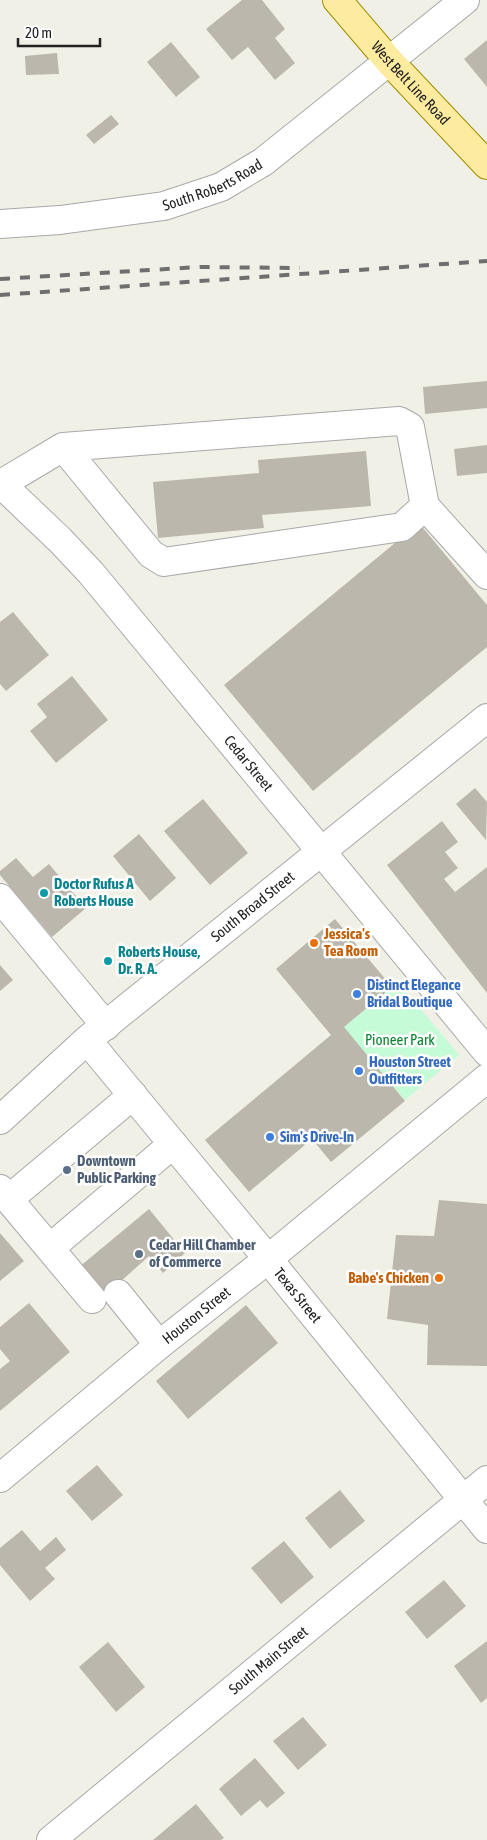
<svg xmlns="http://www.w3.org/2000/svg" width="487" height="1840" font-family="'Asap Condensed',sans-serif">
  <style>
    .park { fill: #c5fbd6 }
    .building { fill: #bbb7ac }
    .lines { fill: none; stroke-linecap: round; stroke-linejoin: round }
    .minor-casing { stroke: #a8a8a8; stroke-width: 30 }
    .major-casing { stroke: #9e8e00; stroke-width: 30 }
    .minor { stroke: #fff; stroke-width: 28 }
    .major { stroke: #fdeba0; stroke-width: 28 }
    .rail { stroke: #6f6f6f; stroke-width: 4; stroke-dasharray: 10 10; stroke-linecap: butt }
    .culture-dot { fill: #0f9aa8; stroke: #fff; stroke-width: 2 }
    .food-dot { fill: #e8710a; stroke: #fff; stroke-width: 2 }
    .shop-dot { fill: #3f7fe0; stroke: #fff; stroke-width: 2 }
    .service-dot { fill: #5c6f8a; stroke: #fff; stroke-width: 2 }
    .labels { text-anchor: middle; stroke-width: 5; stroke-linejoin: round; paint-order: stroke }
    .street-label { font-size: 15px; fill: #212121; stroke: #fff }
    .culture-label { font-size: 15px; font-weight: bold; fill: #0d838f; stroke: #fff; text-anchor: start }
    .food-label { font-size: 15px; font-weight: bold; fill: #c56008; stroke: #fff; text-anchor: start }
    .shop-label { font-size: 15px; font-weight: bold; fill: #366cbe; stroke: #fff; text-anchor: start }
    .park-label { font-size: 15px; fill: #0a8430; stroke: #fff }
    .service-label { font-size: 15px; font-weight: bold; fill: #4e5e75; stroke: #fff; text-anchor: start }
  </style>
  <rect width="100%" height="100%" fill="#f1f0e7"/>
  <path class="park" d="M398 982 459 1055 405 1100 343 1028Z"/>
  <path class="building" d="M242 0H262L285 29 275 38 295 63 275 80 248 47 232 60 206 29Z
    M487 40V87L464 59Z
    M171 42 200 77 176 97 147 62Z
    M57 53 59 74 26 75 25 56Z
    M111 115 119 124 94 144 86 135Z
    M487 381V408L425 414 423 387Z
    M487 445V473L457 476 454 449Z
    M366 451 371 506 262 515 264 528 158 538 153 482 259 473 258 460Z
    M419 523 487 605V647L313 791 224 685Z
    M13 612 49 655 6 691 0 684V622Z
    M72 676 108 720 56 763 30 731 47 717 37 704Z
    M475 788 487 802 486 840 456 804Z
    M203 799 248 853 210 885 164 831Z
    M442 821 458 842 445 852 458 868 444 879 455 892 487 867V993L387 865Z
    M139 834 176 878 150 901 113 856Z
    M16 858 33 877 49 864 86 908 52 937 0 875V871Z
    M335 919 392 987 344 1027 405 1101 331 1162 312 1139 249 1192 205 1140 331 1035 276 969Z
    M0 965 13 980 0 991Z
    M439 1200 487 1204V1366L427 1365 428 1325 387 1319 396 1235 434 1236Z
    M149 1209 185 1253 163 1273 149 1256 101 1299 78 1268Z
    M0 1233 24 1261 0 1281Z
    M29 1303 70 1352 0 1411V1369L10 1361 0 1349V1327Z
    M246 1305 278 1343 188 1419 156 1381Z
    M97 1465 123 1495 92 1521 66 1491Z
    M340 1490 365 1521 330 1549 305 1518Z
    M22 1530 40 1551 56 1537 66 1550 45 1568 55 1579 30 1601 0 1565V1548Z
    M284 1541 314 1577 281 1604 251 1568Z
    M444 1580 466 1606 427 1639 405 1612Z
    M487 1641V1698L481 1703 454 1666Z
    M108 1642 145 1687 116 1712 79 1667Z
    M303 1717 327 1745 298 1770 273 1741Z
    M255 1758 285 1793 267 1808 260 1800 241 1816 219 1789Z
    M196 1804 224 1838 221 1840H153Z"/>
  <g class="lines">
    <g class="minor-casing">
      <g id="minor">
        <path id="s1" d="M0 224 60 220 164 206 221 187 263 162 465 0"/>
        <path id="s2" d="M0 483 60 540 91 573 487 1052"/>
        <path d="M1 484 63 447 399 421 410 427 425 506 402 527 164 562 151 554 63 447"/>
        <path d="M425 506 487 575"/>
        <path d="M0 898 106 1026"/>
        <path id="s3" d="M87 1040 268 1259 487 1529"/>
        <path id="s4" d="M0 1120 87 1040 487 718"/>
        <path d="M0 1189 92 1299"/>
        <path d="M9 1199 133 1095"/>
        <path d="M50 1248 173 1144"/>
        <path d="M118 1294 159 1345"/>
        <path id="s5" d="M0 1478 159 1345 268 1259 487 1078"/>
        <path id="s6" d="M51 1840 487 1480"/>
      </g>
    </g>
    <g class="major-casing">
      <g id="major">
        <path id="s7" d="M337 0 390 62 487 165"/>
      </g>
    </g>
    <use href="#minor" class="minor"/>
    <use href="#major" class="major"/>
    <path class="rail" d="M0 279 200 267 300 268
      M0 295 487 261"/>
  </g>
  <g class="culture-dot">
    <circle cx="44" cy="893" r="5"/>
    <circle cx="108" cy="961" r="5"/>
  </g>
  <g class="food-dot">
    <circle cx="314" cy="943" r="5"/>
    <circle cx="439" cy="1278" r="5"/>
  </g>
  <g class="shop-dot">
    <circle cx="357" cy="994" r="5"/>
    <circle cx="359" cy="1071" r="5"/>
    <circle cx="270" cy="1137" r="5"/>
  </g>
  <g class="service-dot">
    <circle cx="67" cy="1170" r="5"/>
    <circle cx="139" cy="1254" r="5"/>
  </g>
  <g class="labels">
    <g class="street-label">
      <text dy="5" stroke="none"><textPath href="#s7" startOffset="111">West Belt Line Road</textPath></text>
      <text dy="5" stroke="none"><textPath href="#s1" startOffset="218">South Roberts Road</textPath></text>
      <text dy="5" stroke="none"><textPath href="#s2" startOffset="375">Cedar Street</textPath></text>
      <text dy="5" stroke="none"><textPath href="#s4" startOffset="331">South Broad Street</textPath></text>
      <text dy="5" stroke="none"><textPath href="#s3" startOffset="331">Texas Street</textPath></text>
      <text dy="5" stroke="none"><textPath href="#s5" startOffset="255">Houston Street</textPath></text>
      <text dy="5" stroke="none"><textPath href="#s6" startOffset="282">South Main Street</textPath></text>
    </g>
    <g class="culture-label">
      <text x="54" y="889">Doctor Rufus A<tspan x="54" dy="17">Roberts House</tspan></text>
      <text x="118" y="957">Roberts House,<tspan x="118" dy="17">Dr. R. A.</tspan></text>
    </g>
    <g class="food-label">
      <text x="324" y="939">Jessica's<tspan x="324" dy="17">Tea Room</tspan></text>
      <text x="429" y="1283" text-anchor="end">Babe's Chicken</text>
    </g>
    <g class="shop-label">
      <text x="367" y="990">Distinct Elegance<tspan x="367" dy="17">Bridal Boutique</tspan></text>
      <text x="369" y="1067">Houston Street<tspan x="369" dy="17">Outfitters</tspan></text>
      <text x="280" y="1142">Sim's Drive-In</text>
    </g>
    <g class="park-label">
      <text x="400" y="1045">Pioneer Park</text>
    </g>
    <g class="service-label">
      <text x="77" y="1166">Downtown<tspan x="77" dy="17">Public Parking</tspan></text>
      <text x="149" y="1250">Cedar Hill Chamber<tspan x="149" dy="17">of Commerce</tspan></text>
    </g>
  </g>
  <path d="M18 38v8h82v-8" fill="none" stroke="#212121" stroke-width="2.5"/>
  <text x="25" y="38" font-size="15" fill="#212121" stroke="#ffffff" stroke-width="4" paint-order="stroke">20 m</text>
</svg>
